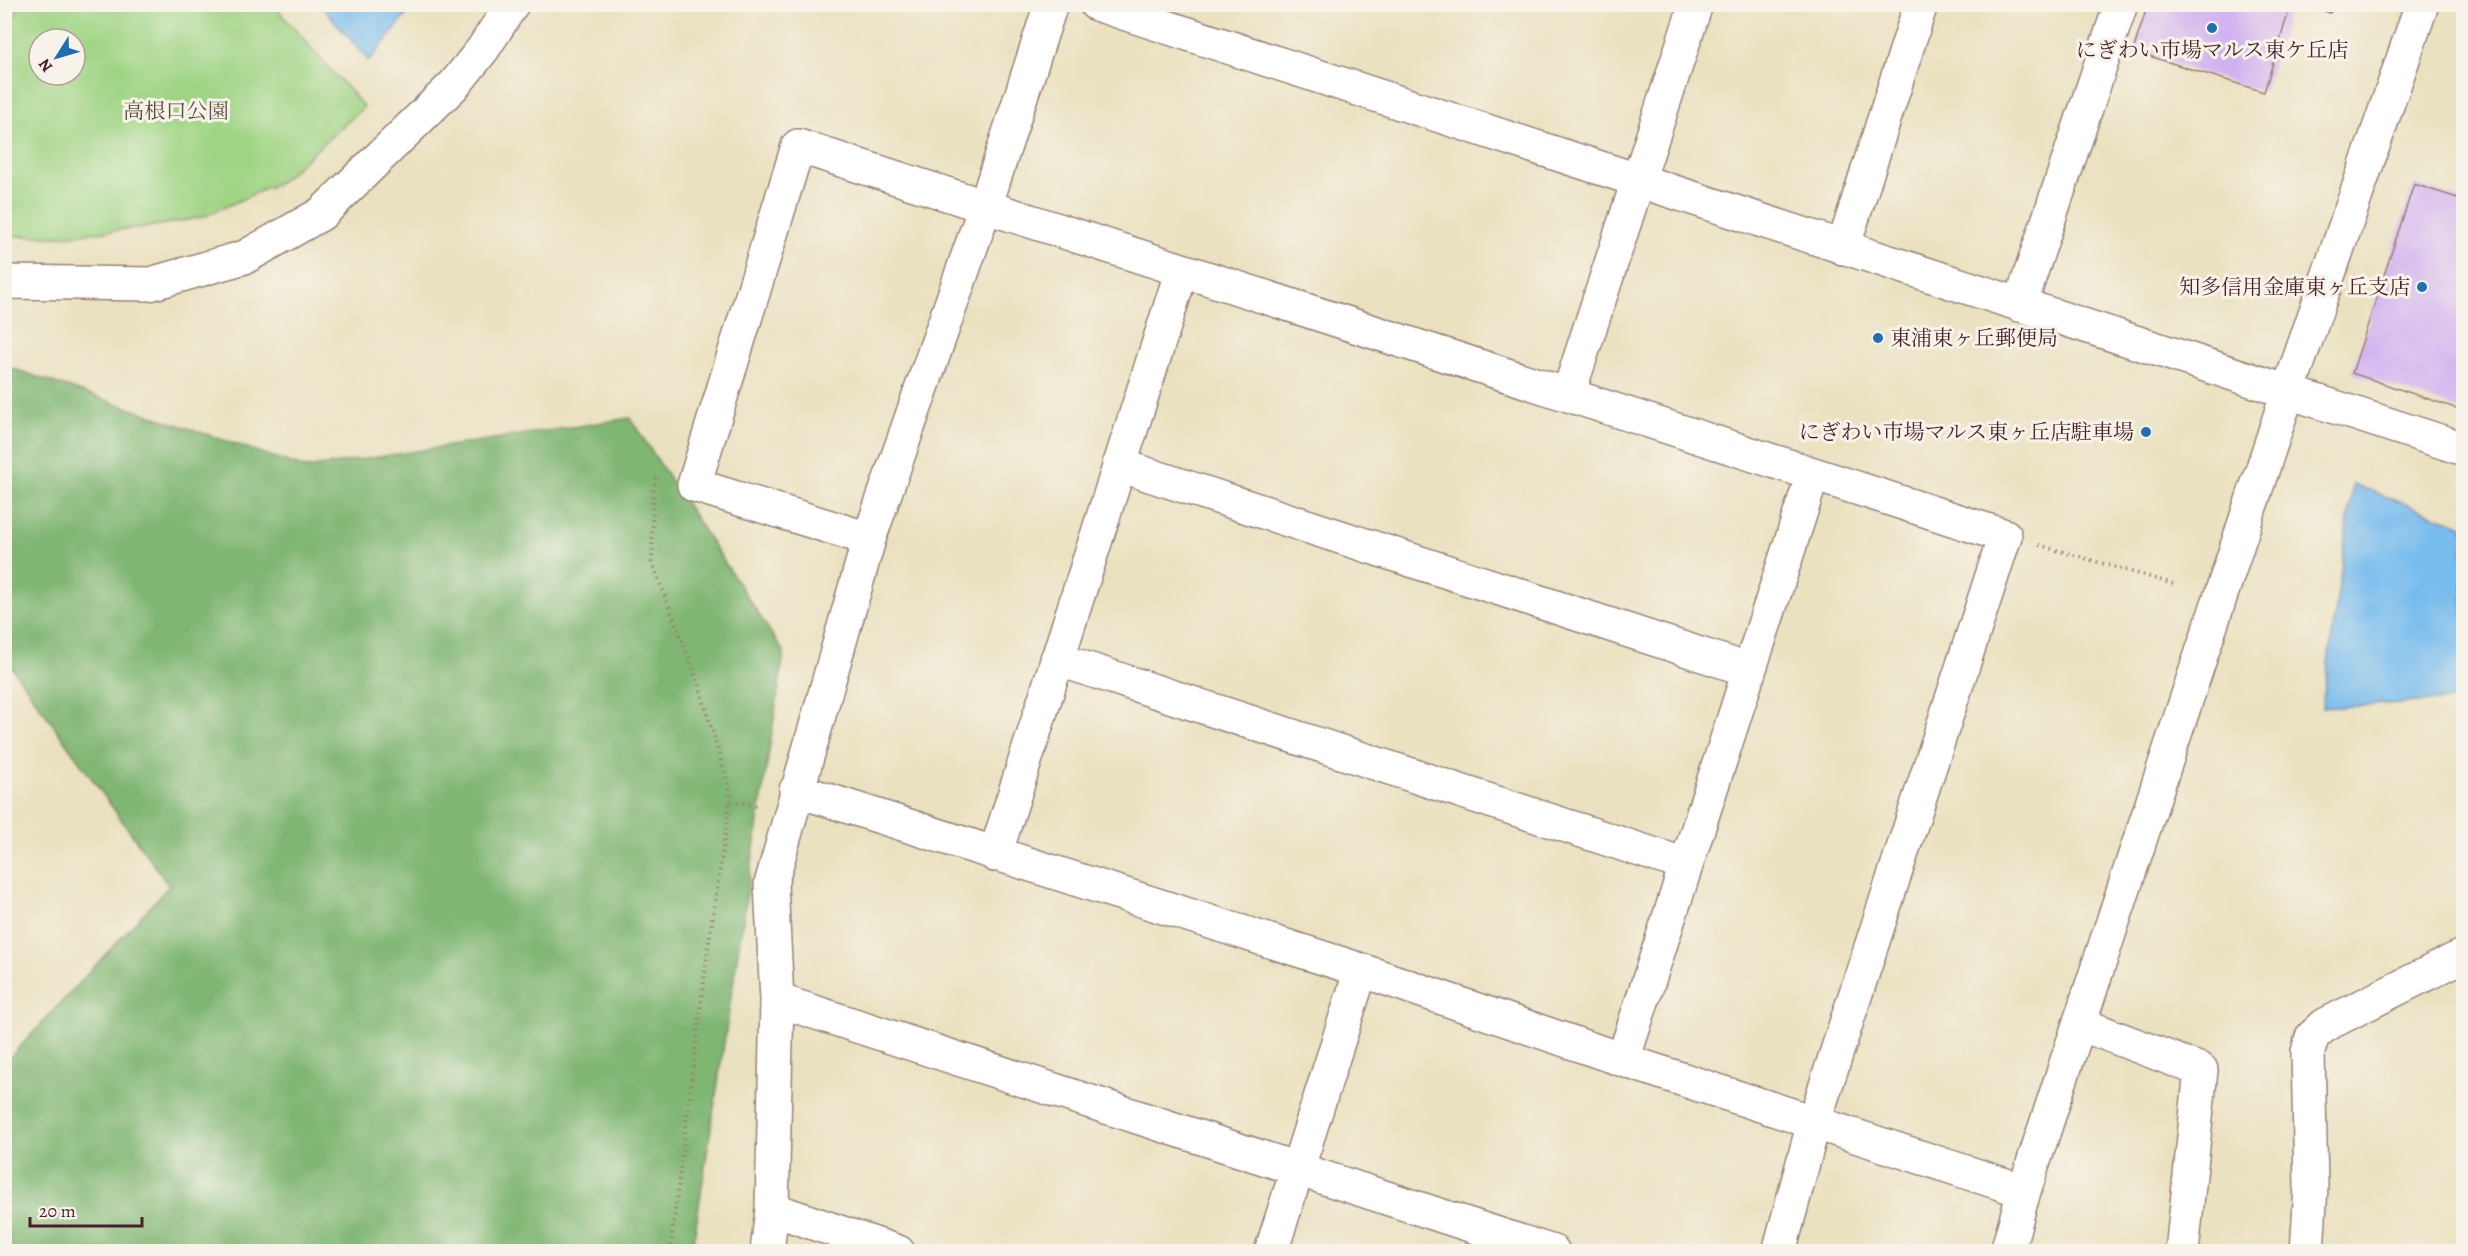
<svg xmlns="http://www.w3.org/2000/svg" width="2468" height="1256" font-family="Alegreya,'Noto Serif JP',serif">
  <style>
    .green { fill: #9fd484; stroke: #747a58; stroke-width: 1.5; fill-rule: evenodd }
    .forest { fill: #7fb672; stroke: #646a4e; stroke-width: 1.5 }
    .water { fill: #77bcee; stroke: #606e8c; stroke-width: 1.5 }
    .building { fill: #d1b0f1 }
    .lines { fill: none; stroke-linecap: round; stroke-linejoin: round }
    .minor-casing { stroke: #9a8076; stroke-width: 36 }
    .path { stroke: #9a8076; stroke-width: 4; stroke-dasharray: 1.5 4.5; stroke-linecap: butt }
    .minor { stroke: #fff; stroke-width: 33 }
    .poi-dot { fill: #1f6fb2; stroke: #f7f3e8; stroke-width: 2 }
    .labels { text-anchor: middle; stroke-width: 6; stroke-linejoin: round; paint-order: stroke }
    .poi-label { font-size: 21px; fill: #4a1f2b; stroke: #f7f3e8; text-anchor: end }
    .park-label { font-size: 21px; fill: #5f4c41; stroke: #f7f3e8 }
  </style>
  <rect width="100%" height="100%" fill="#f7f3e8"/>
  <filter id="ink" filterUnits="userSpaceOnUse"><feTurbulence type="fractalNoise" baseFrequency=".0167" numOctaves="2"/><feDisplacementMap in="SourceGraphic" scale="12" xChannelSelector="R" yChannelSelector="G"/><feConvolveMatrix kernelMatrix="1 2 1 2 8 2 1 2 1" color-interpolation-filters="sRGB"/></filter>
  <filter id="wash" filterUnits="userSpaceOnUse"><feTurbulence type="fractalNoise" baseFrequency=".008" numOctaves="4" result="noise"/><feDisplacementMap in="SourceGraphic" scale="24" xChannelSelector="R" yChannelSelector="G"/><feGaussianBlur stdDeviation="1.35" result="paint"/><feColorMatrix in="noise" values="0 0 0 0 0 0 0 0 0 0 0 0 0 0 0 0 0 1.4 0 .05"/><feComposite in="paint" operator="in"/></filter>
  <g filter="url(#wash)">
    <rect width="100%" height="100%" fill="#eae1c0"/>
    <path class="green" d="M21 5H273L364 107 280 182 203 217 154 226 63 236H5V29ZM39 39H75V75H39Z"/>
    <path class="forest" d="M5 366 306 468 630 418 784 653 692 1251H5V1063L169 886 5 658Z"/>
    <path class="water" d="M321 5H414L369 61Z
      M2353 484 2463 526V699L2322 708Z"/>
    <g id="blocks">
      <path class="building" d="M2148 4H2291L2264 92 2133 51Z
        M2304 4H2333L2330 13Z
        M2414 184 2464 200V411L2352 373Z"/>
    </g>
  </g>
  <g filter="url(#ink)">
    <use href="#blocks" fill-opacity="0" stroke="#9a8076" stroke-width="1.5"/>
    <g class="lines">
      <g class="minor-casing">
        <path id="minor" d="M1096 4 2464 449
          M1843 248 1921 4
          M4 282 150 284 245 257 321 214 455 84 483 49 512 4
          M2020 305 2121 4
          M1568 395 1696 4
          M1119 465 1749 670
          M869 539 694 485 798 146 2005 536 1814 1122 1779 1252
          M1057 659 1686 865
          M796 790 1361 970 1623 1060 2024 1191
          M995 855 1182 270
          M777 1000 1553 1252
          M2080 1024 2201 1070 2182 1252
          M1623 1060 1813 474
          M772 1209 898 1252
          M767 1252 772 1209 777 1000 771 884 869 539 985 207 1051 4
          M1271 1252 1361 970
          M2007 1252 2024 1191 2288 392 2422 4
          M2307 1252 2311 1186 2308 1052 2312 1037 2325 1025 2464 955"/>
      </g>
      <path class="path" d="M657 478 653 491 652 562 699 685 730 791V801
        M2039 545 2177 585
        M670 1252 708 948 730 801 757 806"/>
      <use href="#minor" class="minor"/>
    </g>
  </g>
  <g class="poi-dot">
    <circle cx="2212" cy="28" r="6"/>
    <circle cx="2422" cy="287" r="6"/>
    <circle cx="1878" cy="338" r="6"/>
    <circle cx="2146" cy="432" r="6"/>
  </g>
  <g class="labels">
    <g class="poi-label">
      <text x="2212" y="57" text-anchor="middle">にぎわい市場マルス東ケ丘店</text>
      <text x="2410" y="294">知多信用金庫東ヶ丘支店</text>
      <text x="1890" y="345" text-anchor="start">東浦東ヶ丘郵便局</text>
      <text x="2134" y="439">にぎわい市場マルス東ヶ丘店駐車場</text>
    </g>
    <g class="park-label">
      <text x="176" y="118">高根口公園</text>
    </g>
  </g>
  <rect width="2468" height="1256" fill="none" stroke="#f7f3e8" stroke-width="24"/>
  <g transform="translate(57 57) rotate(233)"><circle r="28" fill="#f7f3e8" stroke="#b29e9c" stroke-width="1.5"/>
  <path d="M0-4.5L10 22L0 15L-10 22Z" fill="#1f6fb2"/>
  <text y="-9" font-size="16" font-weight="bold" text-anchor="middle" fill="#4a1f2b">N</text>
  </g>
  <path d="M30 1217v9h112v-9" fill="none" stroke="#4a1f2b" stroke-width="3"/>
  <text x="39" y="1217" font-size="18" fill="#4a1f2b" stroke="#f7f3e8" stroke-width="4.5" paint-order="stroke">20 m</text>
</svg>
